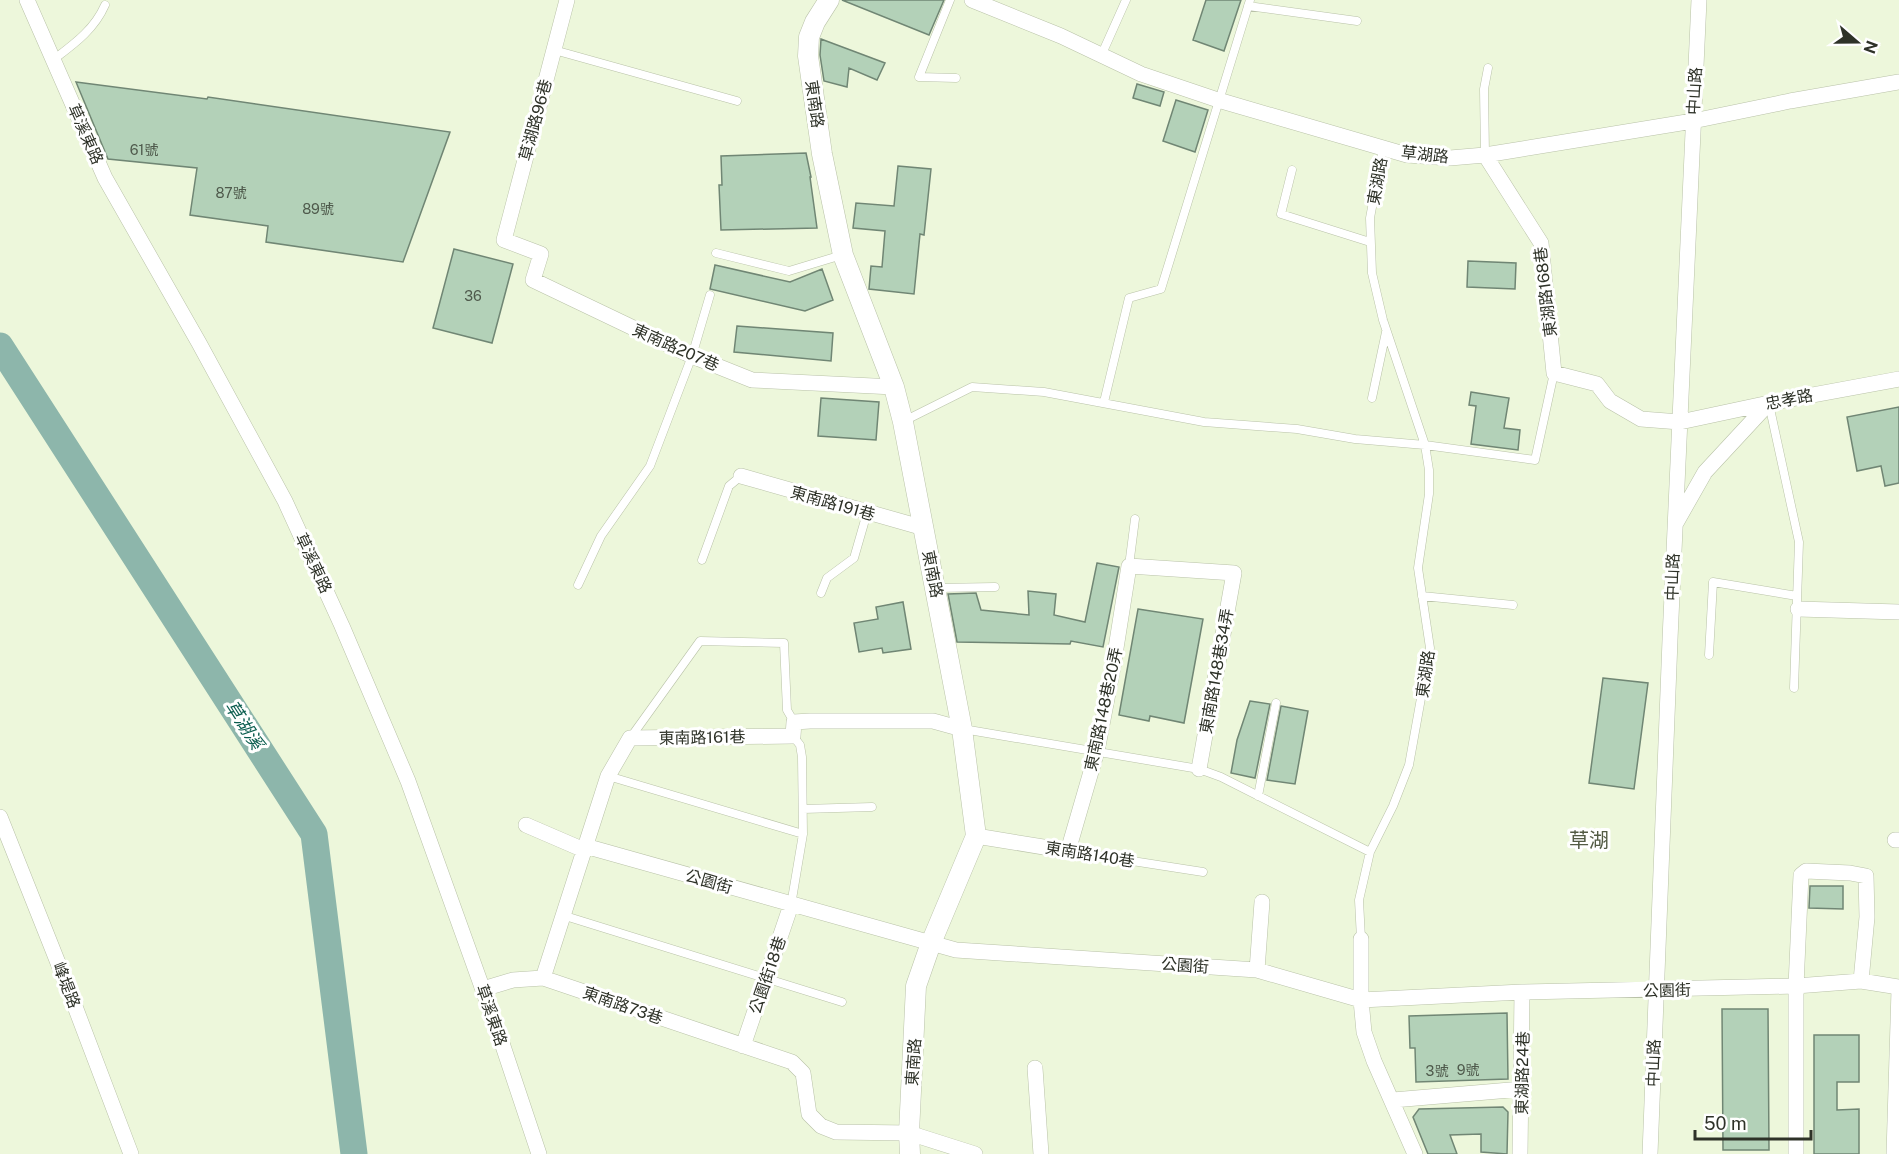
<svg xmlns="http://www.w3.org/2000/svg" width="1899" height="1154" font-family="'Public Sans','Noto Sans TC',sans-serif">
  <style>
    .lines { fill: none; stroke-linecap: round; stroke-linejoin: round }
    .river { stroke: #8db6ab; stroke-width: 27 }
    .building { fill: #b3d1b8; stroke: #708674; stroke-width: 1.5 }
    .service-casing { stroke: #b9c2a8; stroke-width: 9 }
    .minor-casing { stroke: #b9c2a8; stroke-width: 16 }
    .tertiary-casing { stroke: #b9c2a8; stroke-width: 21 }
    .service { stroke: #fff; stroke-width: 8 }
    .minor { stroke: #fff; stroke-width: 15 }
    .tertiary { stroke: #fff; stroke-width: 20 }
    .labels { text-anchor: middle; stroke-width: 6; stroke-linejoin: round; paint-order: stroke }
    .number-label { font-size: 14px; fill: #4f5a4c }
    .street-label { font-size: 16px; fill: #2e3228; stroke: #fff }
    .water-label { font-size: 18px; font-style: italic; fill: #0a5d4e; stroke: #fff }
    .quarter-label { font-size: 20px; fill: #535b44; stroke: #fff }
  </style>
  <rect width="100%" height="100%" fill="#edf7db"/>
  <g class="lines">
    <path class="river" d="M0 346 314 834 354 1154"/>
  </g>
  <path class="building" d="M842 0H944L929 35Z
    M1206 0H1241L1224 51 1193 40Z
    M821 39 885 63 877 80 849 68 847 87 824 81 820 55Z
    M76 82 207 99 208 97 450 132 403 262 266 242 268 226 190 215 197 168 108 159Z
    M1137 84 1164 92 1160 106 1133 98Z
    M1176 100 1208 110 1195 152 1163 141Z
    M806 153 811 177H810L817 228 721 230 719 185H722L721 156Z
    M898 166 931 169 924 235 920 234 914 294 869 289 871 266 882 267 885 231 853 228 856 203 894 206Z
    M454 249 513 264 492 343 433 328Z
    M1468 261 1516 263 1515 289 1467 287Z
    M715 265 790 282 822 269 833 300 805 311 710 289Z
    M737 326 833 333 831 361 734 352Z
    M1471 392 1509 398 1504 428 1520 430 1518 450 1471 444 1476 406 1469 405Z
    M821 398 879 402 876 440 818 436Z
    M1899 407V483L1885 486 1881 466 1857 471 1847 417Z
    M1097 563 1119 567 1103 647 1071 641 1070 644 957 642 948 594 976 593 981 610 1029 615 1028 591 1056 594 1054 615 1085 622Z
    M903 602 911 649 883 653 882 648 859 652 854 623 878 619 876 607Z
    M1138 609 1203 619 1184 723 1150 716 1149 721 1119 715Z
    M1603 678 1648 683 1634 789 1589 783Z
    M1250 701 1270 704 1255 778 1231 773 1237 740Z
    M1281 706 1308 711 1295 784 1267 780Z
    M1810 886H1843V909L1809 908Z
    M1722 1009H1768L1769 1150H1723Z
    M1507 1013 1508 1079 1416 1082 1415 1048H1410L1409 1016Z
    M1814 1035H1859V1082H1837V1110L1859 1109V1154H1814Z
    M1503 1107 1508 1112 1507 1154 1481 1152V1134L1450 1135 1457 1154H1428L1413 1117 1419 1109Z"/>
  <g class="lines">
    <g class="service-casing">
      <path id="service" d="M950 0 919 77 956 78
        M1248 6 1357 21
        M554 50 737 101
        M1101 56 1126 0
        M53 60C74 44 94 30 105 5
        M1485 155 1484 89 1488 68
        M1292 170 1281 214 1370 242
        M716 253 789 271 842 255
        M1372 398 1386 332
        M1104 402 1129 298 1161 289 1250 0
        M1769 404 1799 542 1794 688
        M904 421 972 387 1044 392 1204 422 1297 429 1355 439 1425 445 1535 460 1554 373
        M702 560 729 486 741 476
        M1129 566 1135 519
        M578 585 601 536 650 466 692 356 710 295
        M936 588 995 587
        M821 593 827 578 854 558 867 513
        M1422 596 1513 605
        M1709 655 1713 582 1797 596
        M963 729 1199 769 1221 777 1370 852
        M631 737 700 641 784 643 787 710 794 722
        M608 776 803 834
        M1258 796 1276 703
        M803 809 872 807
        M1068 851 1203 872
        M791 905 803 834 802 757 800 745 793 736
        M562 915 842 1002
        M1361 939 1359 900 1370 852 1393 806 1409 765 1430 648 1418 568 1429 494V470L1425 445 1383 320 1372 273 1370 218 1383 148"/>
    </g>
    <g class="minor-casing">
      <path id="minor" d="M27 0 105 178 199 343 285 501 342 626 408 781 501 1040 539 1154
        M567 0 504 240 541 254 533 280 692 356 752 380 894 387
        M972 0 1061 36 1141 74 1218 100 1407 155 1450 158 1485 155 1693 121 1790 101 1899 82
        M1485 155 1541 243 1554 373 1597 384 1610 401 1641 419 1680 422 1769 403 1899 379
        M741 476 924 528
        M1676 523 1705 472 1769 403
        M1798 609 1899 612
        M962 729 933 721H810L794 722 793 736 630 738 608 776 543 978 792 1062 803 1073 809 1114 821 1126 836 1132 909 1133 975 1154
        M0 817 68 988 131 1154
        M526 825 584 850
        M976 836 1068 851 1097 751 1113 667 1129 566 1234 573 1199 769
        M1895 840H1899
        M585 846 956 950 1257 970 1361 1000 1522 992 1796 986 1861 981 1899 987
        M1361 939V1000L1364 1032 1374 1061 1415 1154
        M1257 970 1262 902
        M483 989 513 980 543 978
        M743 1046 791 905
        M1035 1068 1041 1154
        M1393 1100 1522 1089
        M1520 1154 1522 992
        M1650 1154C1664 769 1680 385 1699 0
        M1796 1154V986L1801 875 1806 871 1850 873 1866 876 1867 917 1861 981
        M1894 1154 1899 990"/>
    </g>
    <g class="tertiary-casing">
      <path id="tertiary" d="M829 0 815 22 809 37 808 56 822 154 843 255 894 387 903 422 962 729 976 836 931 943 916 986 909 1133 910 1154"/>
    </g>
    <use href="#service" class="service"/>
    <use href="#minor" class="minor"/>
    <use href="#tertiary" class="tertiary"/>
  </g>
  <g class="labels">
    <g class="number-label">
      <text x="144" y="155">61號</text>
      <text x="231" y="198">87號</text>
      <text x="318" y="214">89號</text>
      <text x="473" y="301">36</text>
      <text x="1468" y="1075">9號</text>
      <text x="1437" y="1076">3號</text>
    </g>
    <g class="street-label">
      <text transform="translate(1694 91) rotate(-87)" y="6">中山路</text>
      <text transform="translate(815 104) rotate(82)" y="6">東南路</text>
      <text transform="translate(535 120) rotate(-75)" y="6">草湖路96巷</text>
      <text transform="translate(86 134) rotate(66)" y="6">草溪東路</text>
      <text transform="translate(1425 154) rotate(6)" y="6">草湖路</text>
      <text transform="translate(1377 181) rotate(-80)" y="6">東湖路</text>
      <text transform="translate(1545 292) rotate(-97)" y="6">東湖路168巷</text>
      <text transform="translate(676 347) rotate(24)" y="6">東南路207巷</text>
      <text transform="translate(1789 399) rotate(-11)" y="6">忠孝路</text>
      <text transform="translate(833 503) rotate(16)" y="6">東南路191巷</text>
      <text transform="translate(314 563) rotate(65)" y="6">草溪東路</text>
      <text transform="translate(933 574) rotate(79)" y="6">東南路</text>
      <text transform="translate(1672 577) rotate(-88)" y="6">中山路</text>
      <text transform="translate(1216 671) rotate(-80)" y="6">東南路148巷34弄</text>
      <text transform="translate(1425 674) rotate(-82)" y="6">東湖路</text>
      <text transform="translate(1103 709) rotate(-78)" y="6">東南路148巷20弄</text>
      <text transform="translate(702 737) rotate(-1)" y="6">東南路161巷</text>
      <text transform="translate(1090 854) rotate(9)" y="6">東南路140巷</text>
      <text transform="translate(709 881) rotate(16)" y="6">公園街</text>
      <text transform="translate(1185 965) rotate(4)" y="6">公園街</text>
      <text transform="translate(767 975) rotate(-71)" y="6">公園街18巷</text>
      <text transform="translate(67 985) rotate(69)" y="6">峰堤路</text>
      <text transform="translate(1667 990) rotate(-1)" y="6">公園街</text>
      <text transform="translate(623 1005) rotate(19)" y="6">東南路73巷</text>
      <text transform="translate(492 1015) rotate(71)" y="6">草溪東路</text>
      <text transform="translate(913 1062) rotate(-86)" y="6">東南路</text>
      <text transform="translate(1653 1063) rotate(-88)" y="6">中山路</text>
      <text transform="translate(1522 1073) rotate(-89)" y="6">東湖路24巷</text>
    </g>
    <g class="water-label">
      <text transform="translate(244 725) rotate(57)" y="6">草湖溪</text>
    </g>
    <g class="quarter-label">
      <text x="1589" y="847">草湖</text>
    </g>
  </g>
  <g transform="translate(1857 42) rotate(110)" stroke="#ffffff" stroke-width="4.5" paint-order="stroke">
  <path d="M0-4.5L10 22L0 15L-10 22Z" fill="#2e3228"/>
  <text y="-9" font-size="16" font-weight="bold" text-anchor="middle" fill="#2e3228">N</text>
  </g>
  <path d="M1695 1130v9h116v-9" fill="none" stroke="#2e3228" stroke-width="3"/>
  <text x="1704" y="1130" font-size="18" fill="#2e3228" stroke="#ffffff" stroke-width="4.5" paint-order="stroke">50 m</text>
</svg>
